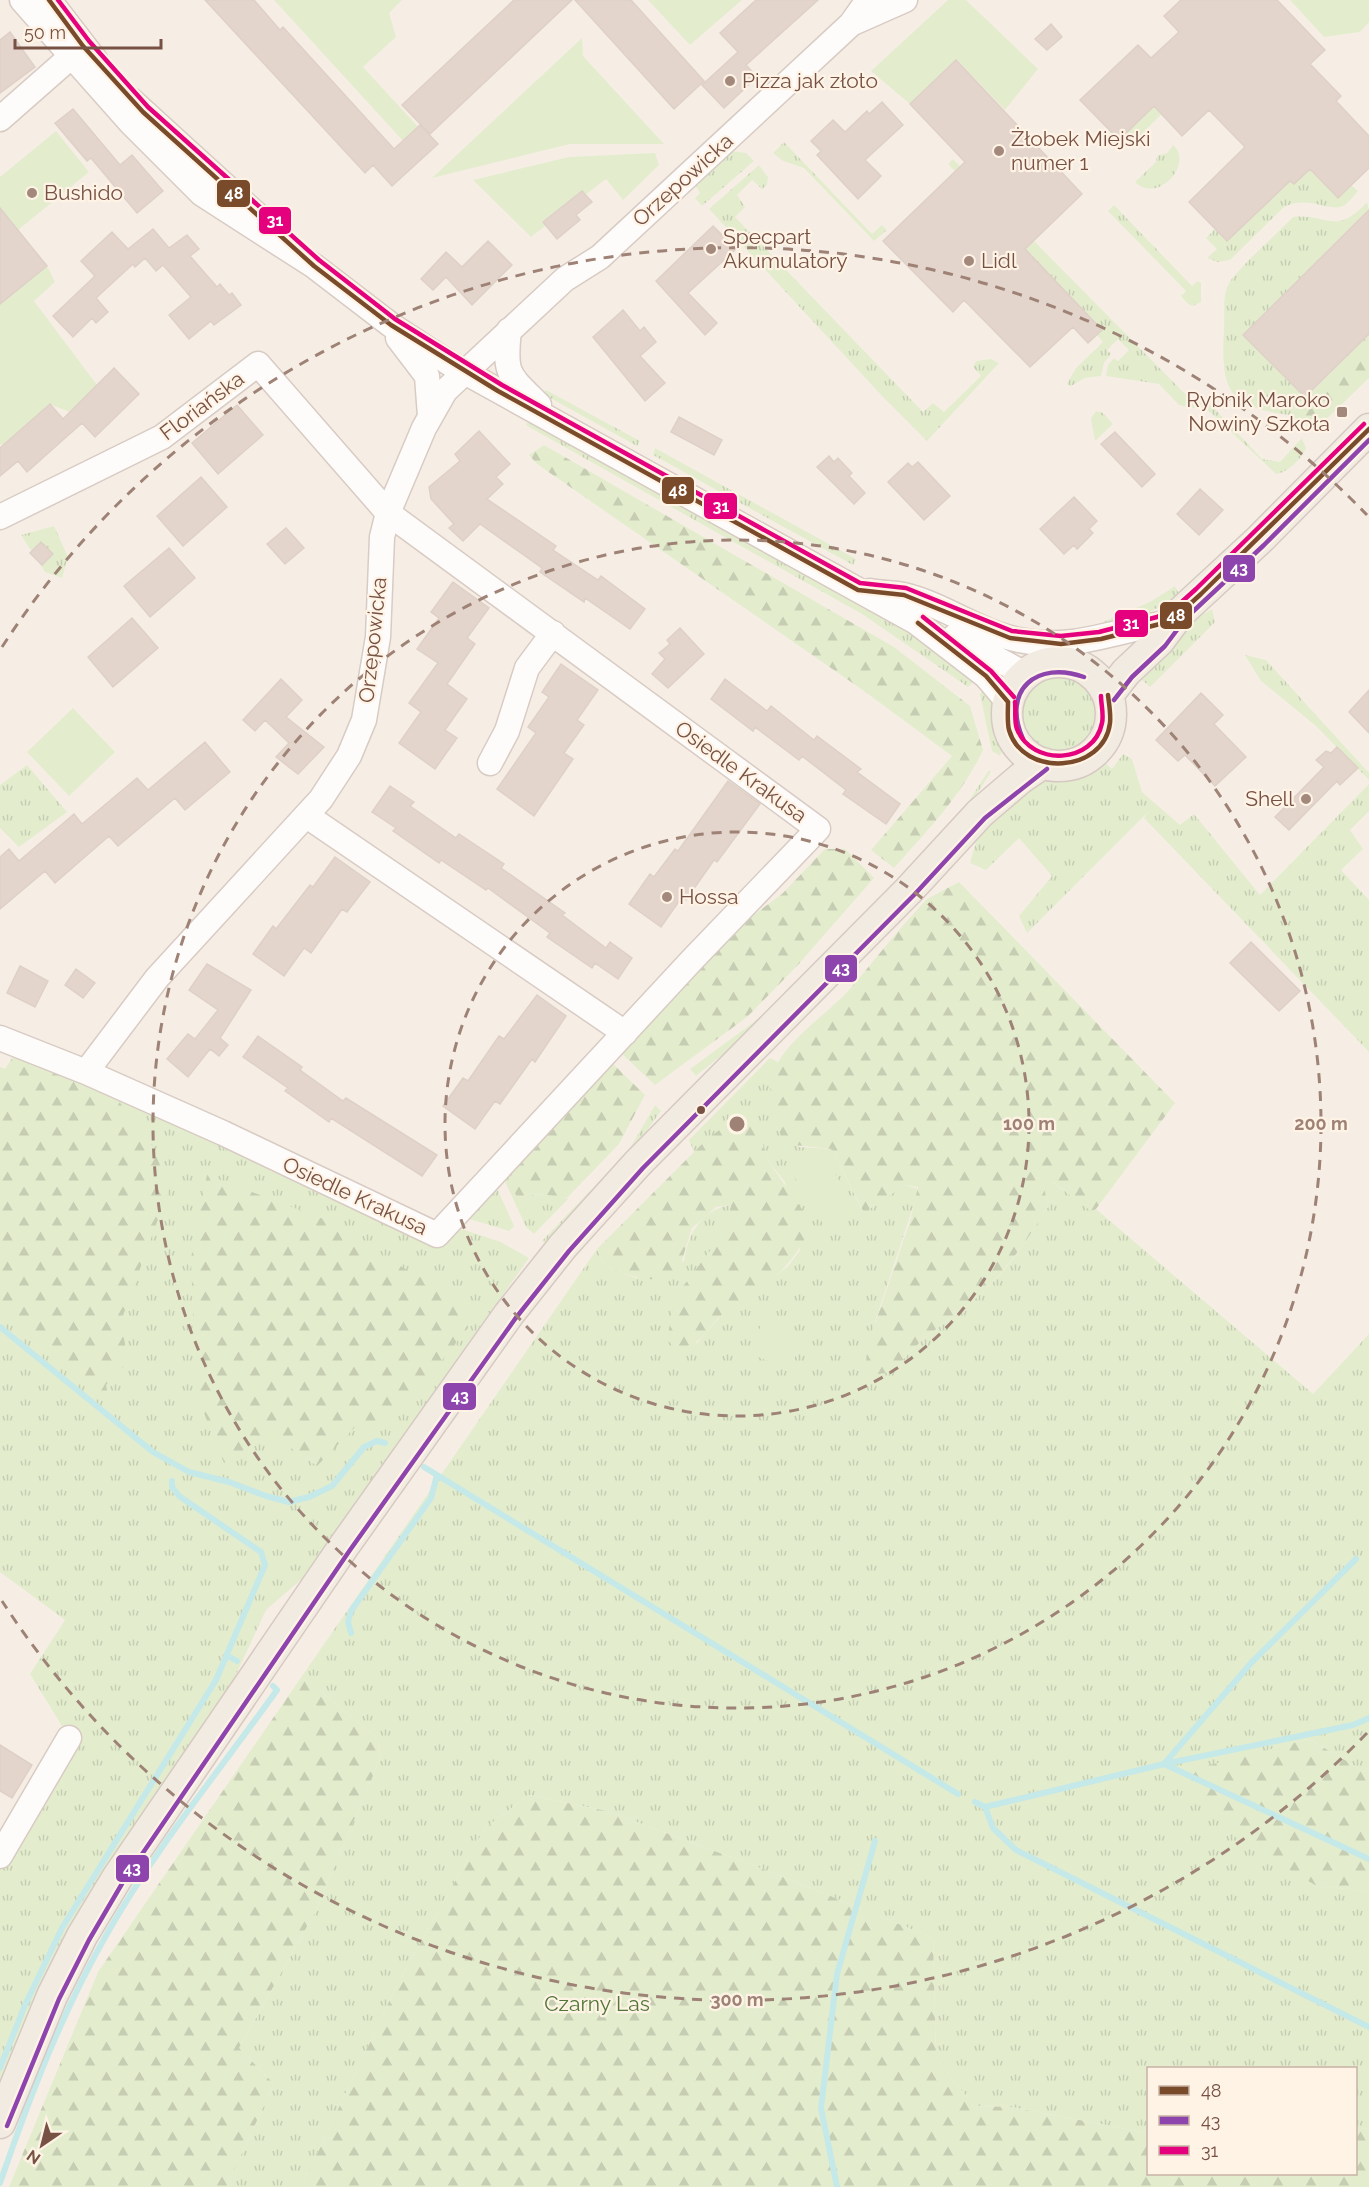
<svg xmlns="http://www.w3.org/2000/svg" width="1369" height="2187" font-family="Raleway,sans-serif">
  <style>
    .grass { fill: url(#grass-tufts) }
    .forest { fill: url(#forest-firs) }
    .park { fill: #e3edce }
    .lines { fill: none; stroke-linecap: round; stroke-linejoin: round }
    .stream { stroke: #c5e8e8; stroke-width: 6 }
    .building { fill: #e3d5cc; stroke: #dfd0c7; stroke-width: 1.5 }
    .minor-casing { stroke: #d8cbc3; stroke-width: 27 }
    .major-casing { stroke: #d6c9c2; stroke-width: 33 }
    .minor { stroke: #fefcfb; stroke-width: 24 }
    .major { stroke: #f2ebe2; stroke-width: 30 }
    .bus-1-casing { stroke: #fff3e5; stroke-width: 9 }
    .bus-2-casing { stroke: #fff3e5; stroke-width: 9 }
    .bus-3-casing { stroke: #fff3e5; stroke-width: 9 }
    .bus-1 { stroke: #7a4b2a; stroke-width: 4.5 }
    .bus-2 { stroke: #8e44ad; stroke-width: 4.5 }
    .bus-3 { stroke: #e5007d; stroke-width: 4.5 }
    .ring { fill: none; stroke: #9e8276; stroke-width: 3; stroke-dasharray: 10 8 }
    .poi-dot { fill: #a3887c; stroke: #fff3e5; stroke-width: 2 }
    .bus-dot { fill: #765144; stroke: #fff3e5; stroke-width: 2 }
    .labels { text-anchor: middle; stroke-width: 4.5; stroke-linejoin: round; paint-order: stroke }
    .poi-label { font-size: 21px; fill: #765144; stroke: #fff3e5; text-anchor: start }
    .street-label { font-size: 21px; fill: #765144; stroke: #fff3e5 }
    .park-label { font-size: 21px; fill: #517738; stroke: #fff3e5 }
    .centre { fill: #9e8276; stroke: #fff3e5; stroke-width: 3 }
    .ring-label { font-size: 18px; text-anchor: middle; font-weight: bold; fill: #9e8276; stroke: #fff3e5; stroke-width: 4.5; stroke-linejoin: round; paint-order: stroke }
    .line-badge { stroke: #fff3e5; stroke-width: 2 }
    .badge-label { font-size: 16px; text-anchor: middle; font-weight: bold; fill: #fff }
  </style>
  <defs>
    <pattern id="grass-tufts" width="24" height="20" patternUnits="userSpaceOnUse" patternTransform="scale(1.5)"><rect width="24" height="20" fill="#e3edce"/><path d="M3 7l-1-3M5 7V3M7 7l1-3M15 17l-1-3M17 17v-4M19 17l1-3" fill="none" stroke="#c6cdb2"/></pattern>
    <pattern id="forest-firs" width="22" height="20" patternUnits="userSpaceOnUse" patternTransform="scale(1.5)"><rect width="22" height="20" fill="#e3edce"/><path d="M5 1l3.5 6h-7zM16 11l3.5 6h-7z" fill="#c6cdb2"/></pattern>
  </defs>
  <rect width="100%" height="100%" fill="#f6eee5"/>
  <path class="grass" d="M1181 80 1188 87 1128 148 1119 140Z
    M784 142 872 234 882 225 887 230 874 241 804 168 783 161 773 153Z
    M1173 145C1194 162 1159 205 1135 182L1156 162 1157 156 1167 153Z
    M730 151 746 153 754 161 702 206 695 198 700 193 695 184Z
    M1296 155 1337 198 1351 185 1358 191C1354 196 1349 202 1345 205 1332 214 1308 194 1284 207L1230 260 1218 262 1207 258 1217 249 1206 238 1215 229 1227 241 1279 191 1280 170 1294 184Z
    M953 159 1189 398 1211 405 1262 459 1280 462 1302 438 1306 448C1302 459 1287 473 1276 474L1209 411 1179 405 1159 384 1106 376 1108 365 1114 358 1118 361 1129 350 1118 339 1107 350 1111 354 1104 363 1101 376 1085 378 1071 386 1067 384 1076 368 1103 342 1097 335 1102 330 953 174 955 171 948 164Z
    M759 165 768 177 767 185 762 189 752 180 737 195 745 207 735 217 923 412 933 403 944 412 981 376 973 367 976 361 991 359 999 363 927 441 882 396 709 209Z
    M1367 202 1369 210 1243 335 1305 397 1289 415C1226 406 1221 390 1224 329 1225 316 1222 295 1229 283 1240 266 1277 234 1293 217 1328 213 1335 237 1367 202Z
    M1114 205 1192 286 1198 281 1201 283V302L1193 306 1188 304 1181 296 1186 291 1108 211Z
    M546 390 640 441 637 446 543 394Z
    M1096 411 1103 413 1113 424 1095 441 1091 418Z
    M529 419 918 635 979 677 968 687 862 614 529 427 526 425Z
    M655 448 856 559 853 565 653 455Z
    M54 526 68 557 62 578 45 572 21 535Z
    M1175 586 1179 594C1155 611 1132 622 1104 632L1103 622 1150 602Z
    M1212 609 1215 622 1150 687 1134 673 1199 617Z
    M1245 655 1266 660 1369 773V780L1316 726 1261 681Z
    M1023 714a36 36 0 1 1 72 0a36 36 0 1 1-72 0Z
    M987 686C998 707 1009 733 1000 756L992 751 980 694Z
    M1123 754 1132 759 1142 792 1180 825 1194 814 1260 895 1369 784V811L1350 830 1363 849 1341 870 1369 900V1052L1144 818 1149 811 1027 933 1019 916 1052 876 1019 838 986 870 970 863 977 838 988 820 1047 774 1077 770 1107 756 1102 760 1112 769Z
    M27 765 67 812 19 847 0 828V785Z
    M989 770 991 772 963 815 753 1030 696 1076 690 1069 762 1016 941 835 961 813Z
    M15 1054 273 1166 433 1245 443 1247 458 1228 501 1242 529 1258 364 1490 310 1572 266 1610 233 1681 121 1853 0 2090V1866L65 1731 30 1674 65 1620 0 1572V1067L5 1069Z
    M770 1058 778 1062 771 1081 775 1118 799 1147 832 1149 863 1212 905 1185 925 1191 916 1198 875 1322 893 1372C917 1338 953 1319 983 1292 1009 1268 1029 1237 1048 1207L1043 1182H1052L1091 1210 1096 1209 1313 1394 1369 1334V1767L1365 1772 1309 1739 1187 1772 1315 1885 1369 1892V2128L1356 2130V2068H1148V2133L1011 2107 974 2106 936 2058 933 1938 776 1874 607 1811 529 1795 485 1828 399 1981 301 2187H226L274 2084 239 2048 315 1912 380 1759 378 1739 302 1676 597 1249 604 1265 636 1278 684 1261C688 1233 702 1209 731 1205V1223L715 1246 696 1344 727 1309 754 1293 788 1266 800 1250 785 1182 769 1162 762 1142 705 1141 694 1152 689 1140Z
    M655 1105 661 1111 629 1155 545 1243 542 1241 629 1150Z
    M526 1157 517 1197C533 1195 553 1191 568 1199L534 1234 526 1227 503 1177Z
    M496 1186 514 1226 509 1231 466 1218Z"/>
  <path class="forest" d="M1369 334V378L1316 429 1289 415Z
    M544 445 894 647 970 706 983 750C962 795 927 831 894 868L871 850 952 756 864 691 537 464 529 455Z
    M825 849H845L874 878 797 966 747 1017 655 1085 622 1054 694 969 733 930 782 894Z
    M959 882 1175 1103 1096 1209 1091 1211 1053 1182H1043L1048 1207C1029 1237 1009 1267 983 1292 953 1319 917 1338 893 1372L878 1374 866 1363 868 1344 910 1221 918 1187 905 1185 864 1213 832 1149 784 1144C777 1125 768 1102 771 1081 776 1047 825 1016 848 991 871 965 892 937 916 911L927 899Z
    M15 1054 118 1100 153 1147 169 1189 121 1321 128 1362 106 1385 110 1405 0 1307V1067L5 1069Z
    M612 1063 645 1095 619 1144 567 1198 541 1194 517 1197 508 1180C539 1138 579 1103 612 1063Z
    M749 1121 762 1142 769 1162 803 1211 809 1230C796 1258 780 1275 755 1293 746 1299 735 1303 727 1310 704 1329 709 1341 677 1349L667 1340 675 1297 731 1223V1205L716 1207 692 1228 678 1273C652 1286 630 1276 604 1265L597 1249 705 1141 727 1124Z
    M207 1175 321 1218 412 1273 463 1298 468 1328 389 1426H356L317 1466 269 1433 224 1463 196 1393 191 1258Z
    M302 1676 378 1739 380 1759 315 1912 239 2048 274 2084 226 2187H9L98 1972Z
    M1309 1739 1365 1772 1369 1767V1892L1315 1885 1237 1839 1187 1771Z
    M529 1795 607 1811 776 1874 933 1938 936 2058 974 2106 1011 2107 1148 2133V2174H1356V2130L1369 2128V2187H301L399 1981 485 1828Z"/>
  <path class="park" d="M274 0H402L389 13 396 37 363 67 420 129 405 143Z
    M648 0H742L690 45Z
    M948 0H966L1038 69 1005 110 957 60 910 104 871 71Z
    M1290 0H1369V22L1360 32 1324 37Z
    M582 38 583 56 664 144H570L432 178Z
    M56 131 89 172 18 230 0 208V177Z
    M655 153 659 165 623 200 606 179 531 237 473 180 569 157Z
    M47 266 55 282 34 301 97 385 70 412 49 404 4 445 0 444V302Z
    M73 708 115 752 69 796 27 752Z
    M821 1151 859 1213 828 1232 790 1170Z
    M763 1321 803 1340 789 1370 749 1353Z"/>
  <g class="lines">
    <path class="stream" d="M0 1327 153 1452 189 1472 229 1482 266 1496 289 1502 309 1497 332 1486 364 1447 377 1441 385 1443
      M424 1467 958 1794
      M1356 1559 1252 1662 1164 1764 1369 1859
      M351 1633 348 1622 351 1611 431 1498 437 1475
      M228 1656 237 1661
      M975 1802 985 1807 993 1828 1016 1850 1369 2027
      M985 1807 1164 1764 1353 1725 1369 1718
      M0 2068 25 2005 62 1928 216 1680 265 1565 261 1552 179 1496 172 1487V1481
      M0 2183C30 2096 62 2012 108 1932 157 1846 220 1770 277 1690L273 1686
      M837 2187 821 2108 837 1974 875 1841"/>
  </g>
  <path class="building" d="M205 0H254L280 30 283 27 394 149 420 125 438 144 392 186 373 165 365 173Z
    M514 0H572L430 134 402 105Z
    M575 0H631L704 81 674 109Z
    M756 0H818L746 65 757 77 724 108 702 85 738 52 720 33Z
    M1181 0H1277L1325 50 1310 64 1341 96 1336 101 1369 136V168L1338 198 1310 169 1294 184 1290 181 1227 241 1189 202 1245 147 1209 110 1182 136 1154 106 1119 140 1080 100 1138 45 1151 58 1179 32 1164 16Z
    M1051 24 1062 37 1047 50 1035 39Z
    M10 32 35 67 0 93V40Z
    M956 60 1082 194 1025 249 1102 330 1088 343 1073 327 1030 367 964 300 953 312 883 241 965 162 910 104Z
    M882 102 903 125 865 160 881 176 858 199 817 155 821 151 811 141 833 120 845 132 867 111 869 114Z
    M73 109 120 165 132 155 163 191 137 213 91 158 87 161 55 123Z
    M582 191 592 202 576 215 580 220 557 239 543 222Z
    M0 208 47 266 0 304Z
    M1369 210V334L1305 397 1243 335Z
    M713 226 736 249 688 293 717 323 705 335 656 281Z
    M153 229 169 248 187 235 199 249 190 256 217 287 220 284 229 295 232 293 241 305 214 325 211 321 189 339 169 315 191 297 163 265 156 271 145 258 135 267 133 264 96 298 108 312 96 323 92 318 73 337 53 316 95 276 81 261 112 232 128 249Z
    M488 241 512 265 472 305 446 277 433 290 421 279 446 252 462 267Z
    M623 310 640 331 644 327 656 342 640 356 665 383 645 401 593 337Z
    M114 368 139 394 95 437 82 423 27 472 18 461 0 476V448L50 404 63 419Z
    M237 405 263 435 218 474 192 443Z
    M679 417 722 440 714 455 671 432Z
    M479 431 510 464 496 477 503 484 487 499 556 546 553 550 598 580 601 576 645 609 630 629 585 598 584 602 540 572 542 568 480 524 463 541 449 528 454 524 431 499 429 487 460 461 455 454Z
    M1115 432 1155 474 1142 487 1101 444Z
    M829 456 834 462 838 458 852 473 849 476 865 493 854 504 817 467Z
    M918 462 950 496 924 520 888 482 908 463 912 467Z
    M201 477 227 507 183 546 157 516Z
    M1200 489 1223 510 1199 535 1177 514Z
    M1074 497 1097 521 1089 529 1093 533 1077 549 1074 545 1064 554 1040 529Z
    M286 528 304 548 285 564 267 544Z
    M41 542 53 554 42 565 30 553Z
    M169 548 195 578 150 617 124 586Z
    M453 582 489 608 467 638 475 644 447 684 467 699 445 730 457 738 435 769 399 743 421 712 409 703 438 663 417 649 439 618 431 612Z
    M132 618 158 648 113 687 88 657Z
    M680 628 704 654 668 688 652 674 665 659 659 653 670 644 667 640Z
    M561 664 598 690 577 720 584 725 564 753 573 759 534 816 497 789 536 733 528 727 549 697 542 692Z
    M281 679 302 700 286 717 324 747 298 774 276 757 289 743 265 720 255 731 243 720Z
    M725 679 767 711 771 706 814 740 817 736 861 769 857 772 900 804 886 824 843 794 846 790 802 756 799 760 755 727 753 731 711 699Z
    M1369 690V733L1349 712Z
    M1201 693 1223 715 1214 724 1246 757 1215 786 1185 755 1178 761 1156 740Z
    M205 742 230 772 185 810 175 798 118 846 109 836 55 883 45 871 0 909V857L9 849 19 861 74 814 82 824 137 778 148 790Z
    M1337 747 1358 768 1340 785 1337 781 1289 830 1275 817 1324 767 1316 760 1326 751 1331 753Z
    M728 781 760 804 717 862 714 860 686 900 682 897 661 927 629 904 650 874 654 877 675 849 678 851Z
    M390 786 414 802 410 806 456 838 459 834 504 864 501 868 565 913 562 915 606 948 610 942 632 958 618 979 595 963 592 968 547 937 550 933 488 888 486 890 441 860 439 863 393 831 396 828 372 812Z
    M335 857 370 882 347 912 342 909 311 953 304 948 284 976 253 954 273 926 276 929 310 885 313 887Z
    M1251 942 1300 991 1279 1011 1230 963Z
    M207 964 251 990 220 1038 228 1045 219 1056 210 1049 188 1077 167 1059 188 1034 195 1039 218 1010 189 990Z
    M20 966 48 981 35 1007 7 993Z
    M76 969 95 983 83 998 65 985Z
    M537 995 566 1016 535 1062 532 1059 500 1104 495 1101 475 1129 443 1106 463 1078 468 1081 499 1036 504 1039Z
    M258 1036 302 1067 300 1070 343 1101 346 1098 437 1155 422 1176 331 1118 329 1122 285 1091 288 1088 243 1057Z
    M0 1745 32 1765 12 1798 0 1791Z"/>
  <g class="lines">
    <g class="minor-casing">
      <path id="minor" d="M22 0 131 123 202 194 314 266 391 325 452 365 916 622 986 676 1008 702
        M49 0 96 61
        M853 23 905 0
        M131 100 256 214
        M0 119 83 46
        M509 330C504 375 508 374 539 405
        M398 338 427 376 430 416
        M0 517 162 437 258 364 388 513 818 829 692 960 437 1235 223 1133 86 1072
        M870 591C881 593 892 593 903 595 943 604 978 632 1019 640 1071 651 1110 632 1160 624
        M955 636 1025 674
        M490 763 507 731 527 668 553 633
        M307 816 625 1033
        M0 1038 86 1072 157 978 321 799 349 756 364 720 378 637 382 537 388 513 424 428 445 391 565 279 600 257 851 24 868 0
        M0 1856 69 1738"/>
    </g>
    <g class="major-casing">
      <path id="major" d="M1007 714a52 52 0 1 1 104 0a52 52 0 1 1-104 0Z
        M1108 695 1126 672 1159 641 1180 613 1259 540 1369 429
        M0 2123 52 1996 82 1936 117 1878 344 1546 509 1314 563 1246 638 1163 909 890 980 813 1021 778 1043 763"/>
    </g>
    <use href="#minor" class="minor"/>
    <use href="#major" class="major"/>
    <g class="bus-1-casing">
      <path id="bus-1" d="M49 0 83 46 143 112 314 266 391 325 498 391 858 590 904 595 1010 638 1061 644 1101 639 1160 624 1180 613 1201 594 1369 429
        M918 623 986 676 1008 702
        M1008 702C1008 711 1007 722 1009 730 1023 778 1104 773 1110 723 1111 714 1109 704 1108 695"/>
    </g>
    <g class="bus-2-casing">
      <path id="bus-2" d="M1114 700 1132 677 1165 646 1186 618 1264 545 1369 440
        M1023 739C1001 690 1037 660 1084 677
        M7 2126 59 1999 89 1940 123 1882 350 1550 515 1319 569 1251 643 1168 914 895 985 818 1047 769"/>
    </g>
    <g class="bus-3-casing">
      <path id="bus-3" d="M58 0 89 41 148 107 319 260 395 319 502 385 860 583 906 588 1012 631 1061 636 1099 632 1157 617 1176 607 1196 589 1364 424
        M923 617 991 671 1014 697
        M1015 702C1016 710 1014 722 1017 729 1032 767 1094 764 1102 723 1104 715 1101 704 1101 696"/>
    </g>
    <use href="#bus-1" class="bus-1"/>
    <use href="#bus-2" class="bus-2"/>
    <use href="#bus-3" class="bus-3"/>
  </g>
  <g class="ring">
    <circle cx="737" cy="1124" r="292"/>
    <circle cx="737" cy="1124" r="584"/>
    <path d="M1367 1733A876 876 0 0 1 2 1601M2 647A876 876 0 0 1 1367 515"/>
  </g>
  <g class="poi-dot">
    <circle cx="730" cy="81" r="6"/>
    <circle cx="999" cy="151" r="6"/>
    <circle cx="32" cy="193" r="6"/>
    <circle cx="711" cy="249" r="6"/>
    <circle cx="969" cy="261" r="6"/>
    <rect x="1336" y="406" width="12" height="12" rx="3"/>
    <circle cx="1306" cy="799" r="6"/>
    <circle cx="667" cy="897" r="6"/>
  </g>
  <circle class="bus-dot" cx="701" cy="1110" r="5"/>
  <g class="labels">
    <g class="poi-label">
      <text x="742" y="88">Pizza jak złoto</text>
      <text x="1011" y="146">Żłobek Miejski<tspan x="1011" dy="24">numer 1</tspan></text>
      <text x="44" y="200">Bushido</text>
      <text x="723" y="244">Specpart<tspan x="723" dy="24">Akumulatory</tspan></text>
      <text x="981" y="268">Lidl</text>
      <text x="1330" y="407" text-anchor="end">Rybnik Maroko<tspan x="1330" dy="24">Nowiny Szkoła</tspan></text>
      <text x="1294" y="806" text-anchor="end">Shell</text>
      <text x="679" y="904">Hossa</text>
    </g>
    <g class="street-label">
      <text transform="translate(683 180) rotate(-42)" y="7">Orzepowicka</text>
      <text transform="translate(202 406) rotate(-37)" y="7">Floriańska</text>
      <text transform="translate(373 640) rotate(-84)" y="7">Orzepowicka</text>
      <text transform="translate(741 772) rotate(36)" y="7">Osiedle Krakusa</text>
      <text transform="translate(355 1196) rotate(25)" y="7">Osiedle Krakusa</text>
    </g>
    <g class="park-label">
      <text x="597" y="2011">Czarny Las</text>
    </g>
  </g>
  <circle cx="737" cy="1124" r="9" class="centre"/>
  <g class="ring-label">
    <text x="1029" y="1130">100 m</text>
    <text x="1321" y="1130">200 m</text>
    <text x="737" y="2006">300 m</text>
  </g>
  <g class="line-badge">
    <rect x="216" y="179" width="35" height="29" rx="6" fill="#7a4b2a"/>
    <rect x="258" y="206" width="34" height="29" rx="6" fill="#e5007d"/>
    <rect x="661" y="476" width="34" height="29" rx="6" fill="#7a4b2a"/>
    <rect x="703" y="492" width="35" height="28" rx="6" fill="#e5007d"/>
    <rect x="1222" y="554" width="34" height="29" rx="6" fill="#8e44ad"/>
    <rect x="1159" y="601" width="34" height="29" rx="6" fill="#7a4b2a"/>
    <rect x="1114" y="609" width="35" height="29" rx="6" fill="#e5007d"/>
    <rect x="824" y="954" width="34" height="29" rx="6" fill="#8e44ad"/>
    <rect x="442" y="1382" width="35" height="29" rx="6" fill="#8e44ad"/>
    <rect x="115" y="1854" width="35" height="29" rx="6" fill="#8e44ad"/>
  </g>
  <g class="badge-label">
    <text x="234" y="199">48</text>
    <text x="275" y="226">31</text>
    <text x="678" y="496">48</text>
    <text x="721" y="512">31</text>
    <text x="1239" y="574">43</text>
    <text x="1176" y="621">48</text>
    <text x="1131" y="629">31</text>
    <text x="841" y="974">43</text>
    <text x="460" y="1402">43</text>
    <text x="132" y="1874">43</text>
  </g>
  <rect x="1147" y="2067" width="210" height="108" fill="#fff3e5" stroke="#c8b2a5" stroke-width="1.5"/>
  <rect x="1159" y="2086" width="30" height="9" fill="#7a4b2a" stroke="#c8b2a5" stroke-width="1.5"/>
  <text x="1201" y="2097" font-size="18" fill="#765144">48</text>
  <rect x="1159" y="2116" width="30" height="9" fill="#8e44ad" stroke="#c8b2a5" stroke-width="1.5"/>
  <text x="1201" y="2127" font-size="18" fill="#765144">43</text>
  <rect x="1159" y="2146" width="30" height="9" fill="#e5007d" stroke="#c8b2a5" stroke-width="1.5"/>
  <text x="1201" y="2157" font-size="18" fill="#765144">31</text>
  <g transform="translate(42 2145) rotate(215)" stroke="#fff3e5" stroke-width="4.5" paint-order="stroke">
  <path d="M0-4.5L10 22L0 15L-10 22Z" fill="#765144"/>
  <text y="-9" font-size="16" font-weight="bold" text-anchor="middle" fill="#765144">N</text>
  </g>
  <path d="M15 39v9h146v-9" fill="none" stroke="#765144" stroke-width="3"/>
  <text x="24" y="39" font-size="18" fill="#765144" stroke="#fff3e5" stroke-width="4.5" paint-order="stroke">50 m</text>
</svg>
